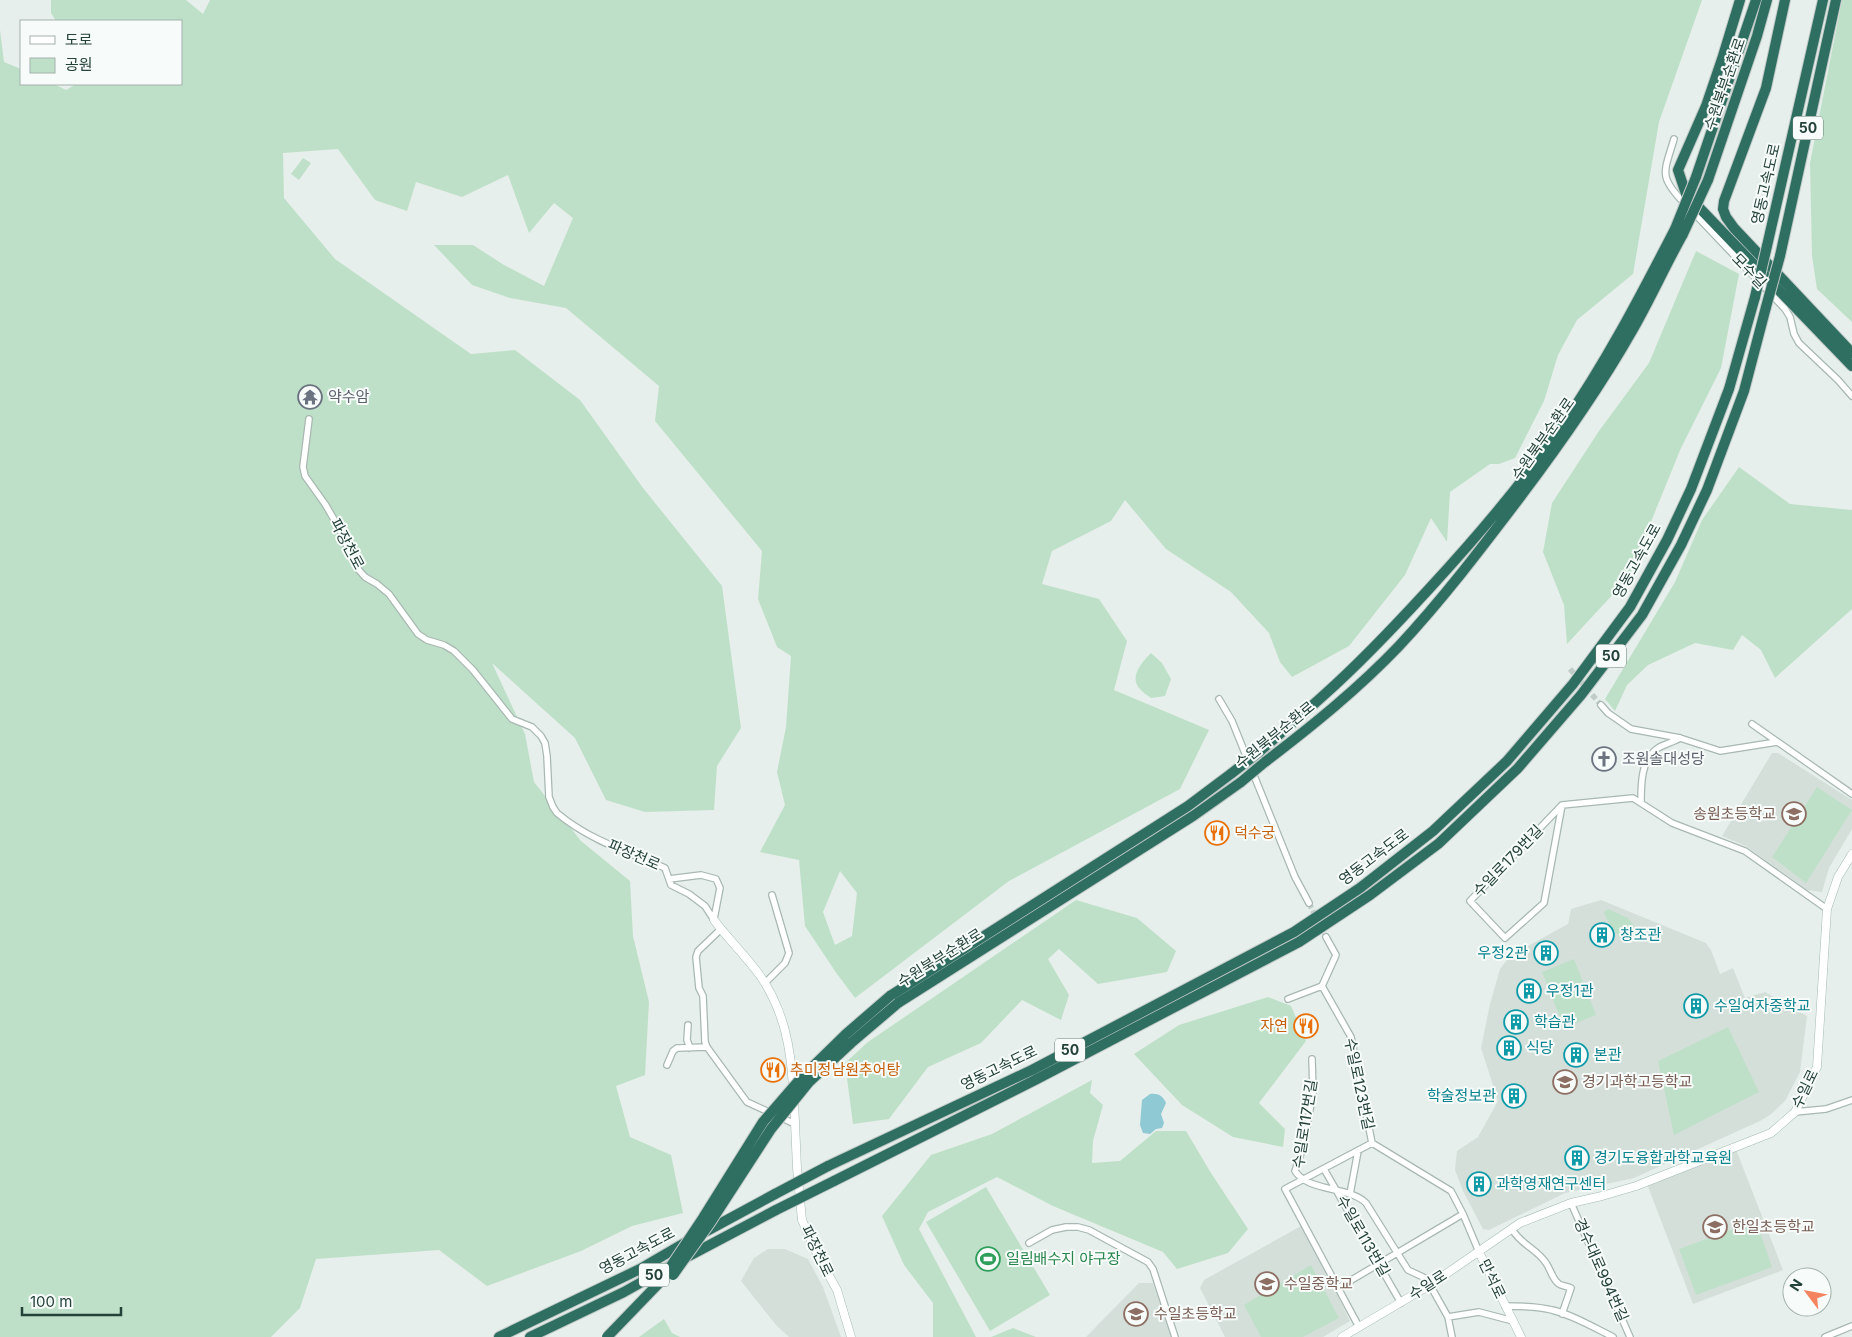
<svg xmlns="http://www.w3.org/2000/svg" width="1852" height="1337" font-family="Inter,'Noto Sans KR',sans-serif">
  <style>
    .built { fill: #d4dfda }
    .green { fill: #bfe0c8; fill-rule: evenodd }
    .water { fill: #8ec9d4 }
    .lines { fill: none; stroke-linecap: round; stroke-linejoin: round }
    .street-tunnel { stroke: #bfccc8; stroke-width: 5.5; stroke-dasharray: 5.5 3; stroke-linecap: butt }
    .street-casing { stroke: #a8b8b2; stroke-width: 8 }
    .secondary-casing { stroke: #a4bbb3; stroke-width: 9 }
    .highway-casing { stroke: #c2cac8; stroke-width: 12 }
    .street { stroke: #fff; stroke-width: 5.5 }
    .secondary { stroke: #fff; stroke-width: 8 }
    .highway { stroke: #2f6f62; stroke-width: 10 }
    .highway-bridge-casing { stroke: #c2cac8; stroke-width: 12; stroke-linecap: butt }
    .highway-bridge { stroke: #2f6f62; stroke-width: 10 }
    .labels { text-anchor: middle; stroke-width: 4; stroke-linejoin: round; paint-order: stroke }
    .shield { fill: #f7fbf9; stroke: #637a73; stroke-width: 1 }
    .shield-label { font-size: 14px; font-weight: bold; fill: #24423a }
    .street-label { font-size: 15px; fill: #24423a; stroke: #f7fbf9 }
    .worship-label { font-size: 15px; fill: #5b616d; stroke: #f7fbf9; text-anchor: start }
    .education-label { font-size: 15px; fill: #785e54; stroke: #f7fbf9; text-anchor: start }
    .food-label { font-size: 15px; fill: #c56008; stroke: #f7fbf9; text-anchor: start }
    .culture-label { font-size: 15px; fill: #0d838f; stroke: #f7fbf9; text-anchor: start }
    .leisure-label { font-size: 15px; fill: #27864d; stroke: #f7fbf9; text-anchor: start }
  </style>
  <rect width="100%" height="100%" fill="#e6efeb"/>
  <path class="built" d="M1772 753H1778L1852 800V829L1829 868 1822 892 1807 890 1746 846 1722 836Z
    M1601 900 1706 943 1711 950 1720 974 1733 968 1745 998 1765 992 1807 1016 1800 1072 1785 1101 1770 1115 1760 1121 1634 1178 1565 1193 1489 1230 1483 1229 1463 1191 1455 1170 1457 1151 1478 1137 1498 1101 1481 1048 1490 1004 1500 969 1510 956 1568 924 1571 909Z
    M1735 1147 1783 1270 1693 1304 1647 1184Z
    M1301 1226 1318 1255 1350 1321 1323 1337H1225L1200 1288 1204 1280Z
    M768 1249H785L808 1259 823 1287 841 1337H789L776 1325 741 1281 754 1258Z
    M1139 1283H1153L1172 1337H1086Z"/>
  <path class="green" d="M51 0H186L203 14 210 0H1702L1659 122 1633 274 1577 320 1558 355 1544 401 1515 458 1499 464H1490L1450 492 1447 542 1431 518 1405 575 1349 646 1292 677 1280 662 1269 633 1231 592 1166 549 1125 500 1111 521 1052 551 1042 584 1099 599 1127 641 1114 690 1209 730 1180 789 1009 881 855 998 837 974 805 926 799 860 760 852 785 805 777 772 786 727 791 656 777 647 758 599 762 551 655 421 659 386 566 308 510 298 472 285 434 245H473L504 265 544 286 573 218 554 203 529 233 508 175 462 197 416 182 407 211 375 200 338 149 283 153 284 198 335 259 471 354 515 350 580 400 643 488 722 586 741 728 717 766 714 810 645 812 606 800 575 738 492 663 525 734 534 782 581 841 630 881 633 936 649 1002 645 1075 616 1086 630 1137 671 1155 683 1213 632 1226 581 1251 487 1286 439 1250 316 1259 300 1308 271 1337H0V30L4 62 21 69V84H54L66 90 76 84H181V21H56L51 13ZM840 871 857 893 852 936 835 945 823 912Z
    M1842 0H1852V322L1817 289 1812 256 1810 163Z
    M303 158 311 163 299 180 291 174Z
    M1696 251 1739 274 1721 368 1681 448 1628 578 1567 644 1564 605 1543 552 1552 503 1599 431 1649 363Z
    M1739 467 1790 504 1852 510V609L1775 678 1761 650 1742 635 1733 650 1695 643 1648 665 1627 685 1615 711 1605 699 1675 582 1702 520Z
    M1151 653 1162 663 1171 679 1165 696 1151 698C1147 695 1142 692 1139 688 1129 676 1143 661 1151 653Z
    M1817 787 1852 810 1806 883 1772 857Z
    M1076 900 1137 918 1176 951 1167 972 1098 984 1059 949 1048 959 1069 995 1061 1020 1022 1000 981 1043 928 1067 889 1119 853 1124 845 1063 868 1042Z
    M1608 909 1628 918 1636 928 1621 939 1607 920 1604 912Z
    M1574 959 1596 1015 1564 1028 1542 972Z
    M1268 997 1291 1006 1306 1041 1259 1103 1285 1129 1283 1147 1233 1137 1182 1105 1134 1054 1179 1025Z
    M1728 1027 1759 1092 1674 1135 1658 1061Z
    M1092 1080 1090 1093 1103 1105 1093 1141 1092 1163 1120 1161 1156 1131H1186L1211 1173 1248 1229 1228 1253 1177 1269 1163 1252 1053 1206 997 1177 928 1212 919 1229 976 1337H933V1303L904 1265 882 1216 931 1155 992 1134Z
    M986 1187 1050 1295 990 1331 926 1222Z
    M1756 1221 1772 1267 1696 1295 1679 1249Z
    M1311 1265 1339 1318 1303 1337H1261L1244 1305Z
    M664 1319 672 1333 680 1337H639Z
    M1013 1328 1036 1337H991Z"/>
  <path class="water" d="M1150 1094C1158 1093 1163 1096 1166 1103L1161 1114 1164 1123 1162 1128 1156 1129 1150 1134 1143 1133 1140 1125 1142 1100Z"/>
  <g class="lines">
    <path class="street-tunnel" d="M1570 669 1601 705
      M1309 903 1326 937"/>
    <g class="street-casing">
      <path id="street" d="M1674 139C1664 173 1658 176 1685 204
        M1692 211 1785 309 1790 317 1794 334 1799 343 1838 380 1852 396
        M309 419 303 467 305 476 325 504 339 528 357 568 365 577 377 584 389 594 418 634 427 640 444 645 454 651 473 670 512 719 532 727 541 736 545 743 547 756 549 797 553 807 557 813C589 840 628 852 665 868L671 885 689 894 705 906 714 920
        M1219 699 1232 721 1295 877 1309 903
        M1601 705 1608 713 1631 729 1680 738 1720 751 1777 742
        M1752 724 1852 794
        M1641 803C1641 784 1641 759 1658 748 1665 744 1673 742 1680 738
        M1562 805 1544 903 1505 938 1470 901 1562 805 1633 798 1672 823 1745 851 1827 909
        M669 879 701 875 716 879 720 888 714 919
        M721 929 698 951 696 957 699 988 703 996 705 1042 707 1047 747 1102 795 1124
        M1326 937 1336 955 1322 986 1351 1037 1372 1143 1451 1191 1463 1214 1479 1252
        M765 983 785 963 789 953 772 895
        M1288 999 1322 986
        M688 1025 687 1040 690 1048
        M1312 1059 1313 1092 1304 1144 1295 1171C1308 1192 1349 1186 1366 1203L1408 1270 1425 1278 1430 1285 1448 1317 1452 1337
        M667 1065 673 1051 677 1048 707 1047
        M1795 1112 1826 1109 1852 1100
        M1324 1169 1401 1303
        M1350 1194 1358 1151
        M1571 1203 1630 1337
        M1512 1229C1520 1244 1537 1249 1546 1263 1551 1270 1552 1279 1559 1284 1562 1286 1567 1286 1571 1288L1562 1314
        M1029 1243 1052 1230 1066 1227H1078L1089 1230 1148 1262 1153 1269 1175 1337
        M1338 1288 1463 1214
        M1505 1306C1520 1306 1537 1306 1552 1310 1573 1315 1593 1327 1613 1337
        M1448 1317 1479 1312 1513 1321
        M1359 1327 1285 1189 1372 1143
        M1825 1337 1852 1326"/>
    </g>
    <g class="secondary-casing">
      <path id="secondary" d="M714 920C729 940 747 957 761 977 784 1011 791 1048 793 1088
        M794 1100 797 1168 802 1220 817 1254 837 1290 851 1337
        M1479 1252 1521 1337
        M1342 1337 1430 1285 1520 1223 1571 1203 1602 1196 1636 1186 1771 1133 1795 1112 1817 1067 1827 909 1838 877 1852 854"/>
    </g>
    <g class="highway-casing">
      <path id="highway" d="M1740 0 1723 56 1706 106 1678 170 1686 194 1852 366
        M1785 0 1766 88 1724 201 1723 209 1726 217 1734 228 1852 353
        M1696 177 1756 0
        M1708 180 1757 36 1767 0
        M1767 246 1823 0
        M1780 256 1836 0
        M1259 752C1281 733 1303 714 1324 695 1361 662 1395 626 1428 590 1476 538 1522 485 1562 426 1605 364 1640 297 1675 229
        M1265 762C1312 726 1358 689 1399 646 1442 600 1480 550 1518 500 1558 447 1599 389 1632 331 1650 300 1665 266 1683 234
        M890 996 1188 806 1232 773
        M898 1003 1193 816 1241 782
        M828 1166 1032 1070 1294 932 1360 888 1433 831 1507 761 1573 684 1630 607 1667 540 1691 489 1729 389 1755 297
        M834 1181 1037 1079 1299 942 1370 895 1438 844 1518 768 1581 695 1642 615 1681 545 1707 490 1744 391 1766 307
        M703 1233 775 1194
        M685 1258 776 1210
        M499 1337 640 1269 688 1241
        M530 1337 624 1292 672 1265"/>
    </g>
    <use href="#street" class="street"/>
    <use href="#secondary" class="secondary"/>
    <use href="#highway" class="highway"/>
    <g class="highway-bridge-casing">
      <path id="highway-bridge" d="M1675 229 1696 177
        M1683 234 1708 180
        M1755 297 1767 246
        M1766 307 1780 256
        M1232 773 1259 752
        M1241 782 1265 762
        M775 1194 828 1166
        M776 1210 834 1181
        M673 1275 710 1223 771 1129 809 1082 851 1043 898 1003
        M607 1337 661 1281 703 1218 763 1122 802 1077 846 1034 890 996"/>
    </g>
    <use href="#highway-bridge" class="highway-bridge"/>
  </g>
  <defs>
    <g id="temple-ring" transform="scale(1.25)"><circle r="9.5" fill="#f7fbf9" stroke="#6b7280" stroke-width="1.5"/><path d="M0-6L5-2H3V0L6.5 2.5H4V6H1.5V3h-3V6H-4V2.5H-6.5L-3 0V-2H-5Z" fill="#6b7280"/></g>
    <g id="church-ring" transform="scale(1.25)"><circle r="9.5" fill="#f7fbf9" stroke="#6b7280" stroke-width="1.5"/><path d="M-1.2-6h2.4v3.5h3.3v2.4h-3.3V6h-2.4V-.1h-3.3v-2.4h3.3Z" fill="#6b7280"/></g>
    <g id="school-ring" transform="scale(1.25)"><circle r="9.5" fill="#f7fbf9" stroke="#8d6e63" stroke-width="1.5"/><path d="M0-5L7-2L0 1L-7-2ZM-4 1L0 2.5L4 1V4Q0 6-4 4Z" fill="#8d6e63"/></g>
    <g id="restaurant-ring" transform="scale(1.25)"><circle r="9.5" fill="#f7fbf9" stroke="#e8710a" stroke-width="1.5"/><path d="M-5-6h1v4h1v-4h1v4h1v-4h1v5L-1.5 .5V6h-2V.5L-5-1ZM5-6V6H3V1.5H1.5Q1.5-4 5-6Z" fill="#e8710a"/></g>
    <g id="building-ring" transform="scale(1.25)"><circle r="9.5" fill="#f7fbf9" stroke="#0f9aa8" stroke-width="1.5"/><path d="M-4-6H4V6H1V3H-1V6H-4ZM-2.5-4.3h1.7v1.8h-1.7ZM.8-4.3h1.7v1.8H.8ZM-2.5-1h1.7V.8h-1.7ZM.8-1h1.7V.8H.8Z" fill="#0f9aa8"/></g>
    <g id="stadium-ring" transform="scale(1.25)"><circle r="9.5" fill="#f7fbf9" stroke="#2e9e5b" stroke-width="1.5"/><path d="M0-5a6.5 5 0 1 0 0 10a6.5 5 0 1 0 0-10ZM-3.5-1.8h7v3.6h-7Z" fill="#2e9e5b"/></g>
  </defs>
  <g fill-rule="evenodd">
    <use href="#temple-ring" x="310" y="397"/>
    <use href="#church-ring" x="1604" y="759"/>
    <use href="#school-ring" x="1794" y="814"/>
    <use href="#restaurant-ring" x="1217" y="833"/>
    <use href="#building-ring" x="1602" y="935"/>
    <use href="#building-ring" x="1546" y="953"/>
    <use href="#building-ring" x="1529" y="991"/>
    <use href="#building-ring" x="1696" y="1006"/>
    <use href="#building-ring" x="1516" y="1022"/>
    <use href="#restaurant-ring" x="1306" y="1026"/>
    <use href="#building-ring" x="1509" y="1048"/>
    <use href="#building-ring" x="1576" y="1055"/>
    <use href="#restaurant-ring" x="773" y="1070"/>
    <use href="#school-ring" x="1565" y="1082"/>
    <use href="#building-ring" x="1514" y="1096"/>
    <use href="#building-ring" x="1577" y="1158"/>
    <use href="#building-ring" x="1479" y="1184"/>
    <use href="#school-ring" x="1715" y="1227"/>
    <use href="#stadium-ring" x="988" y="1259"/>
    <use href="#school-ring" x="1267" y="1284"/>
    <use href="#school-ring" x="1136" y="1314"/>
  </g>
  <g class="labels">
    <g class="shield">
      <rect x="1793" y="116.5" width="30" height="23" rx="4"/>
      <rect x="1596" y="644.5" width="30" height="23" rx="4"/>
      <rect x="1055" y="1038.5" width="30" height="23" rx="4"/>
      <rect x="639" y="1263.5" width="30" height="23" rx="4"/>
    </g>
    <g class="shield-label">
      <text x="1808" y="133">50</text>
      <text x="1611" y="661">50</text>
      <text x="1070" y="1055">50</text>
      <text x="654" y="1280">50</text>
    </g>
    <g class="street-label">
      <text transform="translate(1725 84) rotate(-71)" y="5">수원북부순환로</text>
      <text transform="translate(1766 184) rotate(-77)" y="5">영동고속도로</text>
      <text transform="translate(1749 271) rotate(46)" y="5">모수길</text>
      <text transform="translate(1543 439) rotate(-55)" y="5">수원북부순환로</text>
      <text transform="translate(347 544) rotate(62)" y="5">파장천로</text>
      <text transform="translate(1637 561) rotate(-61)" y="5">영동고속도로</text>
      <text transform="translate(1275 735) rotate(-39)" y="5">수원북부순환로</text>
      <text transform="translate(634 855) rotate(23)" y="5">파장천로</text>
      <text transform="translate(1374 857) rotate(-37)" y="5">영동고속도로</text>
      <text transform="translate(1508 861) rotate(-46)" y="5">수일로179번길</text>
      <text transform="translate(940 958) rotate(-32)" y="5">수원북부순환로</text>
      <text transform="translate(999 1068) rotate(-26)" y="5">영동고속도로</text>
      <text transform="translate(1359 1084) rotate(78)" y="5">수일로123번길</text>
      <text transform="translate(1805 1089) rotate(-64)" y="5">수일로</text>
      <text transform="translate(1305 1124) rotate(-81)" y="5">수일로117번길</text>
      <text transform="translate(1363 1236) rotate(60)" y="5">수일로113번길</text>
      <text transform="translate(637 1251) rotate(-28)" y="5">영동고속도로</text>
      <text transform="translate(817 1251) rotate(64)" y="5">파장천로</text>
      <text transform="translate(1601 1270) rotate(66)" y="5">경수대로994번길</text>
      <text transform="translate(1492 1279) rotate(64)" y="5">만석로</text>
      <text transform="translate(1428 1285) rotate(-33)" y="5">수일로</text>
    </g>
    <g class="worship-label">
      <text x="328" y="402">약수암</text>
      <text x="1622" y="764">조원솔대성당</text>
    </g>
    <g class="education-label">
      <text x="1776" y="819" text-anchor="end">송원초등학교</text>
      <text x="1582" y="1087">경기과학고등학교</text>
      <text x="1732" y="1232">한일초등학교</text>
      <text x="1284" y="1289">수일중학교</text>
      <text x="1154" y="1319">수일초등학교</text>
    </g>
    <g class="food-label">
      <text x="1234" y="838">덕수궁</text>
      <text x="1288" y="1031" text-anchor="end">자연</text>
      <text x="790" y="1075">추미정남원추어탕</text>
    </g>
    <g class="culture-label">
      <text x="1620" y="940">창조관</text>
      <text x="1528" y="958" text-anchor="end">우정2관</text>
      <text x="1546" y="996">우정1관</text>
      <text x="1714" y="1011">수일여자중학교</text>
      <text x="1534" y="1027">학습관</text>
      <text x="1526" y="1053">식당</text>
      <text x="1594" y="1060">본관</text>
      <text x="1496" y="1101" text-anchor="end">학술정보관</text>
      <text x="1594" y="1163">경기도융합과학교육원</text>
      <text x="1496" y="1189">과학영재연구센터</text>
    </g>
    <g class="leisure-label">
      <text x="1006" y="1264">일림배수지 야구장</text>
    </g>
  </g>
  <rect x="20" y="20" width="162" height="65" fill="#f7fbf9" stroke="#a3b1ad"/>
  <rect x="30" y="36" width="25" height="8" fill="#ffffff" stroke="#a3b1ad"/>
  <text x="65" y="45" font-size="15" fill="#24423a">도로</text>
  <rect x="30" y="58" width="25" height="15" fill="#bfe0c8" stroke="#a3b1ad"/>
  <text x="65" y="70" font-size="15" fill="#24423a">공원</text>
  <g transform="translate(1807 1292) rotate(302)"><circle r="24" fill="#f7fbf9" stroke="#a3b1ad"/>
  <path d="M0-4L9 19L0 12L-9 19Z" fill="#f4845f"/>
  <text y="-8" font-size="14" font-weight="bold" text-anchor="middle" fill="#24423a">N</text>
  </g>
  <path d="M22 1307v8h99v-8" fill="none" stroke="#24423a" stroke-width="2.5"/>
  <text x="30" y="1307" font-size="15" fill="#24423a" stroke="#f7fbf9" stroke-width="4" paint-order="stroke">100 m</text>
</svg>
